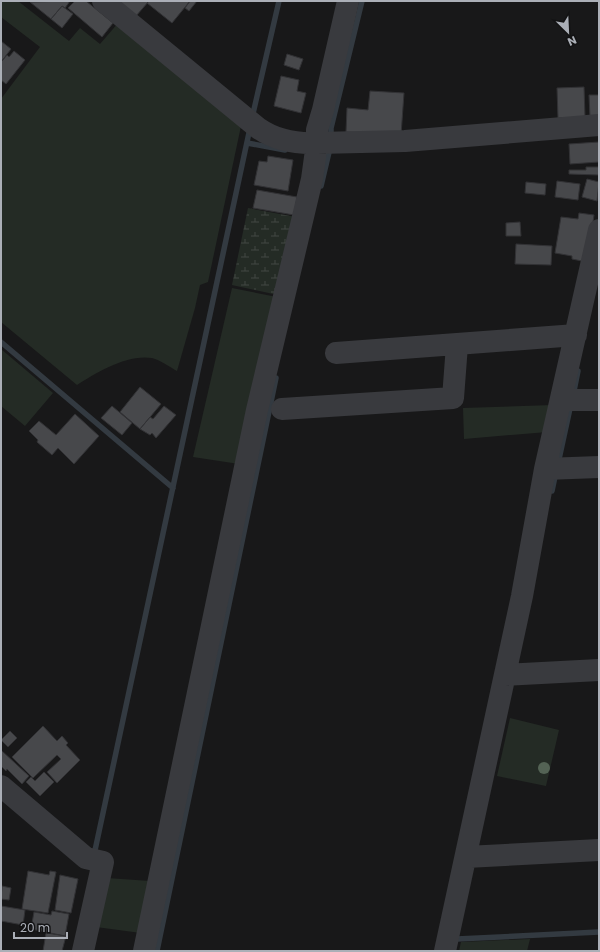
<svg xmlns="http://www.w3.org/2000/svg" width="600" height="952" font-family="Poppins,sans-serif">
  <style>
    .grass { fill: #242b25 }
    .wetland { fill: url(#wetland-marsh) }
    .lines { fill: none; stroke-linecap: round; stroke-linejoin: round }
    .stream { stroke: #333a41; stroke-width: 5.5 }
    .building { fill: #47484b; stroke: #323235 }
    .minor { stroke: #393a3e; stroke-width: 22 }
    .tree { fill: #546355 }
  </style>
  <defs>
    <pattern id="wetland-marsh" width="20" height="14" patternUnits="userSpaceOnUse"><rect width="20" height="14" fill="#242b25"/><path d="M1 5h8M5 5V1M11 12h8M15 12V8" fill="none" stroke="#414742"/></pattern>
  </defs>
  <rect width="100%" height="100%" fill="#181819"/>
  <path class="grass" d="M1 1H18L69 41 80 28 100 44 119 22 241 126 208 282 200 285 195 308 177 371C170 367 160 360 152 358 127 354 97 372 77 385L1 322V99L40 47 1 17Z
    M232 288 277 297 239 464 193 457Z
    M1 349 53 393 25 426 1 406Z
    M553 405 547 432 464 439 463 408Z
    M510 718 559 730 546 786 497 776Z
    M107 878 150 881 141 933 96 927Z
    M530 939 527 951H459L461 942Z"/>
  <path class="wetland" d="M248 208 296 217 278 295 232 285Z"/>
  <g class="lines">
    <path class="stream" d="M252 118 279 1
      M331 139V128L362 1
      M247 143 285 150
      M321 186 330 148
      M1 342 173 488
      M573 396 578 371
      M558 464 571 404
      M552 491 556 472
      M94 855 250 128
      M457 939 599 932
      M157 951 276 378"/>
  </g>
  <path class="building" d="M70 1 65 8 62 6 51 19 30 2Z
    M75 1H86L113 23 102 37 68 8Z
    M118 1H149L136 16Z
    M149 1H190L172 23 147 3Z
    M190 1H197L189 11 185 8Z
    M62 6 73 14 62 28 51 19Z
    M1 41 11 49 1 62Z
    M14 51 25 60 6 84 1 80V62L7 55 9 57Z
    M287 54 303 59 299 70 284 65Z
    M281 76 299 80 297 91 306 93 301 113 274 106Z
    M584 87 585 117 558 118 557 88Z
    M370 91 404 93 401 135 346 132 347 108 368 110Z
    M589 95H599V117H590Z
    M599 142V162L570 164 569 144Z
    M268 156 293 160 288 191 254 185 259 161 267 162Z
    M586 167H599V175L569 174V170H586Z
    M587 179 599 182 597 201 582 197Z
    M557 181 580 184 578 200 555 197Z
    M526 182 546 184 545 195 525 193Z
    M257 190 297 197 294 215 253 208Z
    M579 213 594 215 587 262 572 259V256L555 253 561 217 578 219Z
    M520 222 521 236H506V223Z
    M516 244 552 246 551 265 515 264Z
    M140 387 161 404 140 429 120 412Z
    M112 406 132 423 122 435 101 418Z
    M164 406 176 415 156 438 152 433 150 435 140 429 150 417 153 419Z
    M75 414 99 436 74 464 58 448 52 455 37 442 38 440 29 431 39 421 56 435Z
    M43 726 57 741 62 736 68 743 66 745 80 760 57 783 47 772 61 759 57 755 33 778 12 757Z
    M10 731 17 738 8 747 1 740Z
    M1 750 29 776 22 784 7 769 6 771 1 766Z
    M44 772 54 782 40 796 26 782 31 777 35 781Z
    M28 871 49 875 50 871 56 872 48 913 22 909Z
    M60 875 78 879 71 913 55 910Z
    M2 886 11 888 9 900 1 899Z
    M1 906 25 910 23 925 1 921Z
    M52 911 69 914 65 936 31 929 34 912 51 915Z
    M46 933 66 936 62 951H43Z"/>
  <g class="lines">
    <path class="minor" d="M103 1 258 128C275 140 295 144 317 143L312 179 257 410 144 951
      M348 1 323 110 317 130V143L405 141 599 125
      M336 353 576 335
      M561 400H599
      M282 409 453 398 457 345
      M545 469 599 467
      M505 675 599 670
      M1 786 86 858 103 862 83 951
      M466 857 599 850
      M445 951 522 596 545 469 599 230"/>
  </g>
  <circle class="tree" cx="544" cy="768" r="6"/>
  <rect width="600" height="952" fill="none" stroke="#abafb7" stroke-width="4"/>
  <g transform="translate(568 32) rotate(156)" stroke="#131314" stroke-width="3" paint-order="stroke">
  <path d="M0-3L7 15L0 10L-7 15Z" fill="#abafb7"/>
  <text y="-6" font-size="11" font-weight="bold" text-anchor="middle" fill="#abafb7">N</text>
  </g>
  <path d="M14 932v6h53v-6" fill="none" stroke="#abafb7" stroke-width="2"/>
  <text x="20" y="932" font-size="12" fill="#abafb7" stroke="#131314" stroke-width="3" paint-order="stroke">20 m</text>
</svg>
